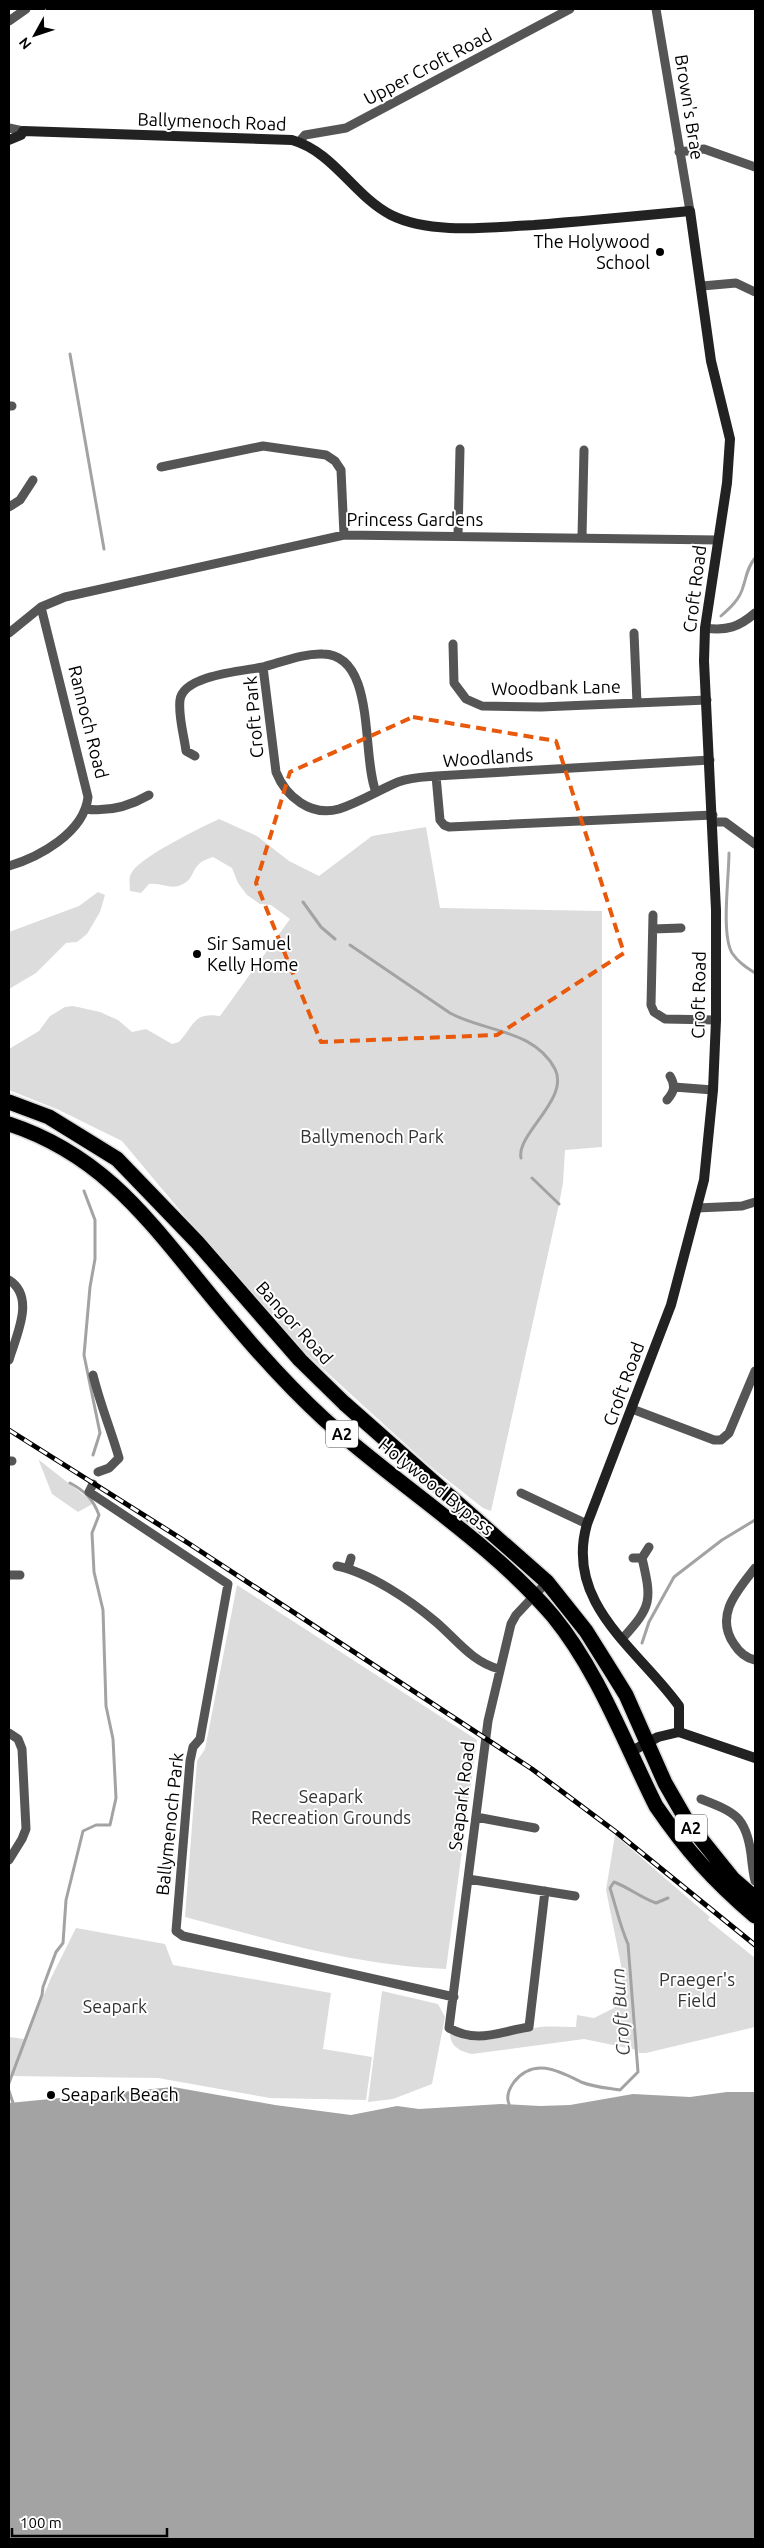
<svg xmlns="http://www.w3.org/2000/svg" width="764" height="2548" font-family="Ubuntu,sans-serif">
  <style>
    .green { fill: #dcdcdc }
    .water { fill: #a3a3a3 }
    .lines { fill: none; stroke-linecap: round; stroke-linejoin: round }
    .stream { stroke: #a3a3a3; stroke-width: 3 }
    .highway-casing { stroke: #dbdbdb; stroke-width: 18 }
    .street { stroke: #555; stroke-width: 9 }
    .secondary { stroke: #222; stroke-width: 10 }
    .highway { stroke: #000; stroke-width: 15 }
    .rail-casing { stroke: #000; stroke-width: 5 }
    .rail { stroke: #fff; stroke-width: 3; stroke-dasharray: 9; stroke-linecap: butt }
    .marked { fill: none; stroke: #e8590c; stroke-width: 4; stroke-dasharray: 10 6; stroke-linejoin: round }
    .poi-dot { fill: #000; stroke: #fff; stroke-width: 2 }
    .labels { text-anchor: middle; stroke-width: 4; stroke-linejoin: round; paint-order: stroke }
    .shield { fill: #fff; stroke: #4c4c4c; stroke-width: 1 }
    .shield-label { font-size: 16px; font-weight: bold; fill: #000 }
    .street-label { font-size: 18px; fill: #000; stroke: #fff }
    .poi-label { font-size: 18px; fill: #000; stroke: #fff; text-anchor: start }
    .park-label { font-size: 18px; fill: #333; stroke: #fff }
    .water-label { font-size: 19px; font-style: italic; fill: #444; stroke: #fff }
  </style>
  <rect width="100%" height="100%" fill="#fff"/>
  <path class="green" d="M219 819 257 836 289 861 319 876 372 836 426 827 440 908 602 911V1147L565 1150 563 1183 559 1204 491 1511 483 1508 426 1463 297 1345 249 1293 122 1141 59 1110 9 1090V1049L39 1031 50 1016 65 1007 73 1006 100 1012 118 1020 132 1032 146 1029 172 1044 179 1042C195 1024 194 1012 220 1016L290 919 271 905 260 904 247 895 238 883 232 868 213 857C188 864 198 878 181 885 171 890 160 882 149 884L141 893 130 891C130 885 128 877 132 872 142 856 200 828 219 819Z
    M98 892 105 895 100 912 87 934 77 942 66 943 36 973 9 989V932L79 906Z
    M39 1461V1460L94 1503 78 1512 52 1494Z
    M237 1585 477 1740 446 1969C357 1966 271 1940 185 1917L197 1761 205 1749Z
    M615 1835 710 1917 708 1920 755 1958V2027L646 2053H639L633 2031 637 2050 584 2039 472 2054C458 2051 449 2045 450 2030 474 2053 511 2032 540 2027 551 2026 564 2027 576 2027L577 2015 594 2018 614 2008 623 1986 621 1965 606 1890Z
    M76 1928 165 1944 173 1965 331 1993 323 2049 372 2057 366 2100 270 2098 158 2078 9 2076V2037L25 2039 51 1978Z
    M382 1991 438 2004 445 2017 432 2084 393 2099 368 2102Z"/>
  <path class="water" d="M173 2087 275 2105 351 2115 397 2106 419 2109 501 2104 540 2106 570 2105 633 2094 690 2097 727 2092H755V2539H9V2103Z"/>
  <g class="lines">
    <path class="stream" d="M70 354 104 549
      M721 616C730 608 740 599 743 587 747 575 747 568 755 558
      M729 853C729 877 721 934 732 953 738 962 746 967 755 973
      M303 902 321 927 335 939
      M350 945 450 1013C484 1032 534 1029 555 1069 570 1099 516 1134 521 1158
      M532 1178 559 1204
      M84 1191 95 1220V1259L90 1287 84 1355 100 1433 93 1455
      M642 1643 649 1622 674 1577 722 1540 755 1520
      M9 2083 42 1995 43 1987 56 1952 63 1943 66 1900 83 1831 96 1825H110L116 1798 113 1739 106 1706 103 1610 94 1572 92 1533 99 1515C93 1499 85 1491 70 1483
      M9 2091 13 2103
      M509 2104C506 2097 509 2089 514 2082 534 2057 559 2071 581 2082 593 2087 607 2088 620 2090L638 2072 628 1944C620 1926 616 1907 610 1888L614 1882C630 1888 639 1897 656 1903L668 1898"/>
    <g class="highway-casing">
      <path id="highway" d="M9 1102 49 1117 117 1159 197 1242 300 1360 344 1403 547 1582 586 1631 613 1674 626 1695 665 1783 688 1823 733 1879 755 1898
        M9 1124C97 1153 142 1211 198 1280 237 1328 278 1377 324 1419 397 1485 489 1541 553 1616 598 1671 624 1742 656 1806 686 1850 714 1881 755 1916"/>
    </g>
    <path class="street" d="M656 9 690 211
      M9 21 26 9
      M9 128 23 131
      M299 142 305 135 346 128 570 9
      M679 152 704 149 755 167
      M702 286 736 283 755 292
      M9 406H12
      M161 467 263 446 326 455 335 461 341 470 344 535
      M9 507 20 500 33 480
      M458 535 460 449
      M582 537 584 450
      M705 628C727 631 739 627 755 613
      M9 633 41 607 65 597 344 535 718 540
      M634 633 637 703
      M453 644 454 683 466 699 482 706 541 707 707 700
      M195 756 186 751C184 735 178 716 180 700 183 675 243 671 263 667
      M710 760 436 776 440 820 444 825 449 827 713 815
      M376 792C361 756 377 655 323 654 304 653 282 662 263 667L276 772C286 797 311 817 339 809 360 802 379 790 398 782 411 777 423 777 436 776
      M85 809C107 812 130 806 149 795
      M713 822H725L755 844
      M9 866C39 857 84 833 88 797L41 607
      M653 915 651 1005 654 1012 665 1019 716 1020
      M653 929 681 928
      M674 1087 713 1090
      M667 1100C674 1092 676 1086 670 1076
      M697 1208 742 1206 755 1202
      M9 1280C36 1297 16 1336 9 1360
      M93 1375C100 1404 111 1430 119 1458L109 1468 98 1472
      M632 1409 714 1440H721L729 1433 755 1371
      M9 1461H12
      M93 1484 89 1492 228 1584 200 1739 193 1747 190 1761 176 1931 183 1936 454 1997
      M521 1493 587 1524
      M633 1558H642L649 1547
      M337 1566C370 1573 410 1600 436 1622 457 1640 472 1662 499 1669
      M348 1568 351 1558
      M755 1568C738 1590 714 1615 734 1644 739 1652 746 1658 755 1660
      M9 1575H20
      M622 1639C652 1606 652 1601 642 1558
      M9 1733 18 1739 22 1749 26 1829 22 1839 9 1860
      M701 1799C734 1812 746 1816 751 1854 752 1863 753 1873 755 1881
      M476 1817 535 1828
      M468 1879 575 1896
      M545 1891 529 2027C498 2032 477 2044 449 2028L488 1721 511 1624 516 1615 547 1582"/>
    <path class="secondary" d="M9 140 21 135 23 131 292 140C334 152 354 196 391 215 431 235 491 227 534 225 586 221 638 216 690 211L711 361 730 439 727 483 705 628 704 661 716 910V1020L713 1090 704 1180 671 1305 587 1524C564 1604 639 1650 679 1706V1732
      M630 1752 658 1737 679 1732 755 1758"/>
    <use href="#highway" class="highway"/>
    <g class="rail-casing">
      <path id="rail" d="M9 1430 188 1543 532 1769 616 1832 755 1945"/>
    </g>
    <use href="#rail" class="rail"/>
  </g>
  <path class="marked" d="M413 717 556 741 624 953 497 1035 321 1042 256 883 290 772Z"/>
  <g class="poi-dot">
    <circle cx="660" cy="252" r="5"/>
    <circle cx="197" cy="954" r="5"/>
    <circle cx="51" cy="2095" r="5"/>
  </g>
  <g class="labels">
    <g class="shield">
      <rect x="326" y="1420.5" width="32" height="27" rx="4"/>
      <rect x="675" y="1814.5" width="32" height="27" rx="4"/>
    </g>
    <g class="shield-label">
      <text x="342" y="1440">A2</text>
      <text x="691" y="1834">A2</text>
    </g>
    <g class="street-label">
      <text transform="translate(428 67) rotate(-28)" y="6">Upper Croft Road</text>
      <text transform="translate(689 107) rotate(81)" y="6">Brown's Brae</text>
      <text transform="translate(212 122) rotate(2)" y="6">Ballymenoch Road</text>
      <text x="415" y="526">Princess Gardens</text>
      <text transform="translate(695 589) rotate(-83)" y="6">Croft Road</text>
      <text transform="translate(556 688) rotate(-1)" y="6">Woodbank Lane</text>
      <text transform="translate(254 717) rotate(-95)" y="6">Croft Park</text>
      <text transform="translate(88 722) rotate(76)" y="6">Rannoch Road</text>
      <text transform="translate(488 758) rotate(-4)" y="6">Woodlands</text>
      <text transform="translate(699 995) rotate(-89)" y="6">Croft Road</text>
      <text transform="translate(294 1323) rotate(48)" y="6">Bangor Road</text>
      <text transform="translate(624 1384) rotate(-70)" y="6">Croft Road</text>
      <text transform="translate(436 1487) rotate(39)" y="6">Holywood Bypass</text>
      <text transform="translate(462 1796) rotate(-83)" y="6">Seapark Road</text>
      <text transform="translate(170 1824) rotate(-84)" y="6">Ballymenoch Park</text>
    </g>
    <g class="poi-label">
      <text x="650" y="248" text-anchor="end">The Holywood<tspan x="650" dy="21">School</tspan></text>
      <text x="207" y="950">Sir Samuel<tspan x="207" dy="21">Kelly Home</tspan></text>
      <text x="61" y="2101">Seapark Beach</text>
    </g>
    <g class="park-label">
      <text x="372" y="1143">Ballymenoch Park</text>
      <text x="331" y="1803">Seapark<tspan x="331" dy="21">Recreation Grounds</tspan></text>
      <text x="697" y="1986">Praeger's<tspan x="697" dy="21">Field</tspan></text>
      <text x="115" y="2013">Seapark</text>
    </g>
    <g class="water-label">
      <text transform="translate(620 2012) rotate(-94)" y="7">Croft Burn</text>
    </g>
  </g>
  <rect width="764" height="2548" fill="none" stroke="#000000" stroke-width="20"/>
  <g transform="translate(35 35) rotate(230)" stroke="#ffffff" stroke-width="4" paint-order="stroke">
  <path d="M0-4L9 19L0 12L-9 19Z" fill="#000000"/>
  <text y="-8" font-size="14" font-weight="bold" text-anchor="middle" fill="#000000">N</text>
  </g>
  <path d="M12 2528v8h155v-8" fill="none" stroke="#000000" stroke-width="2.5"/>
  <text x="20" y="2528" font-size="15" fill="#000000" stroke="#ffffff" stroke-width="4" paint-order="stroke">100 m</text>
</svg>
